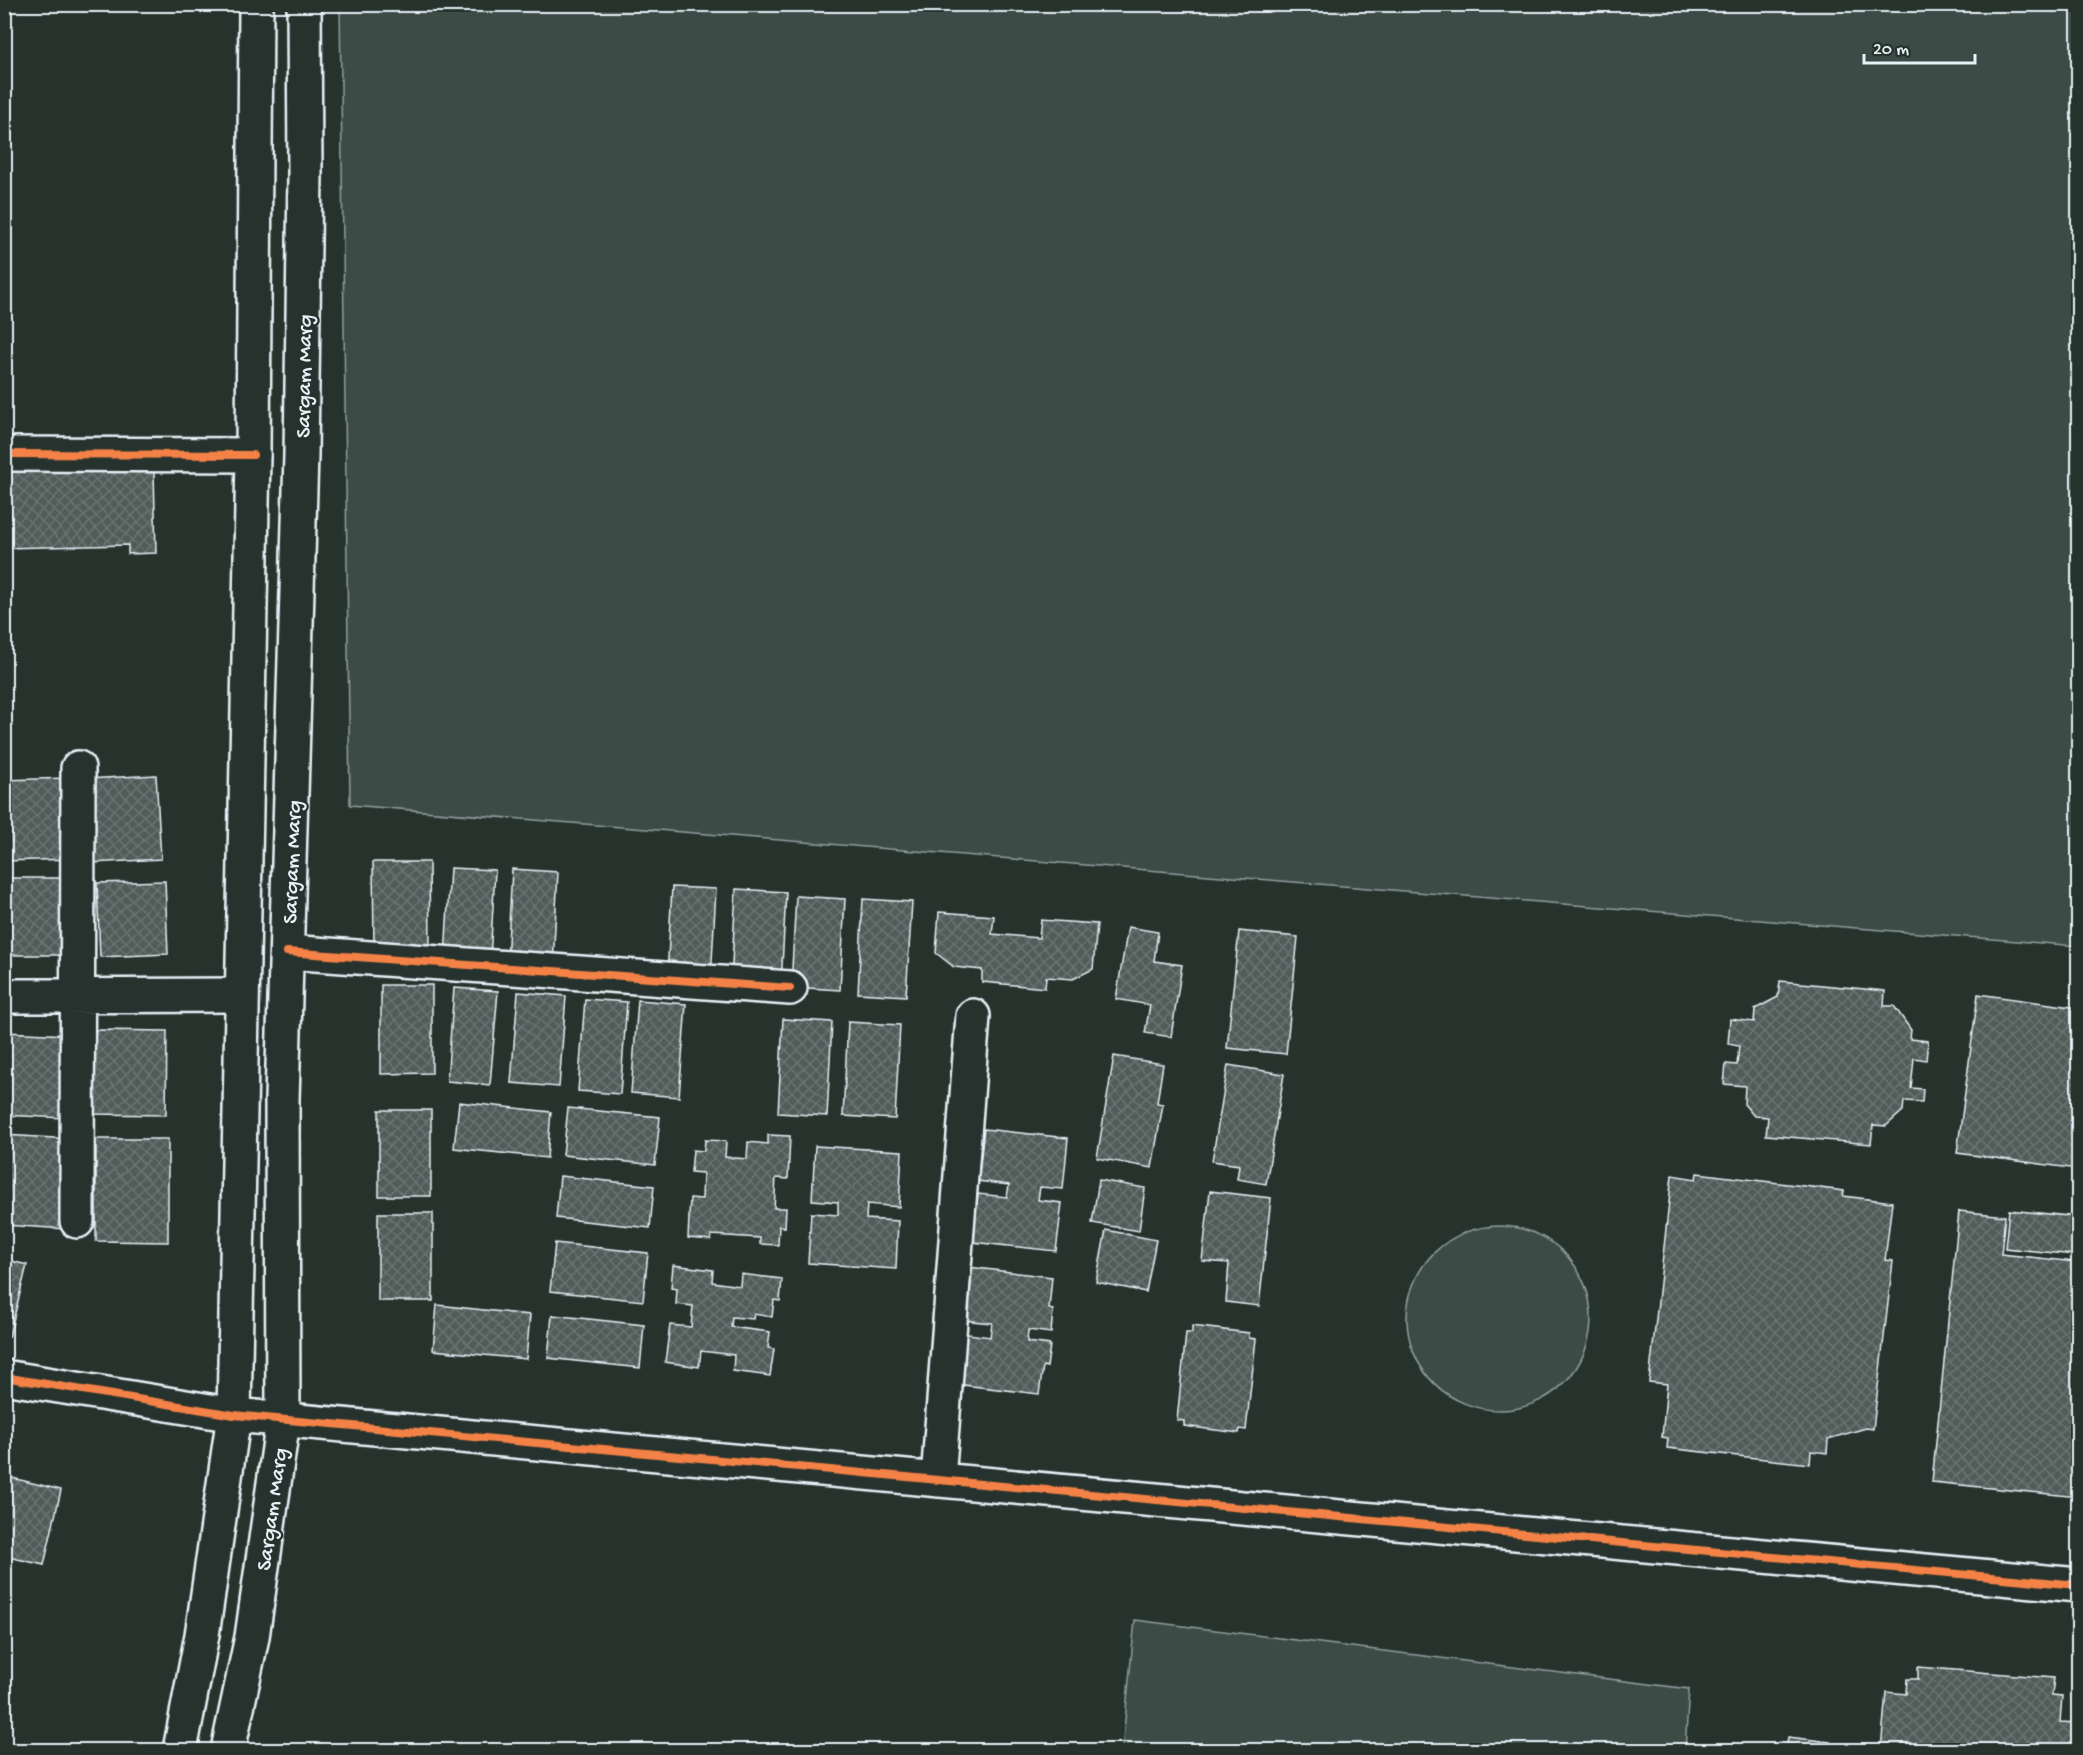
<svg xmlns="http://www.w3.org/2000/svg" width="2083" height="1755" font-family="'Gochi Hand',sans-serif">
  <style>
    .grass { fill: #3e4b47; stroke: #939ea0; stroke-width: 1.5 }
    .building { fill: url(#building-cross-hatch); stroke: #e8f1f8; stroke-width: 1.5 }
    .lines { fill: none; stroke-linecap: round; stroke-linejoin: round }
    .minor-casing { stroke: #e8f1f8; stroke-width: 38 }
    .major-casing { stroke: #e8f1f8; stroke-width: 38 }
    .minor { stroke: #26332d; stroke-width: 33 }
    .major { stroke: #26332d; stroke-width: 33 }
    .cycleway-casing { stroke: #26332d; stroke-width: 11 }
    .cycleway { stroke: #f48246; stroke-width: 8 }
    .labels { text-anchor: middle; stroke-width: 4.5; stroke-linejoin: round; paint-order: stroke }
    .street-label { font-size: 22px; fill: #e8f1f8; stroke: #26332d }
  </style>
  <defs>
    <pattern id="building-cross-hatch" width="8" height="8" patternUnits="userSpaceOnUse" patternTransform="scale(1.5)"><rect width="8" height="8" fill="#505c59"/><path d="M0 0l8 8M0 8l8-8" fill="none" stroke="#697472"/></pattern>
  </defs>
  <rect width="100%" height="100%" fill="#26332d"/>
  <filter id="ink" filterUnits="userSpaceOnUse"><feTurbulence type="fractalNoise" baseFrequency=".0167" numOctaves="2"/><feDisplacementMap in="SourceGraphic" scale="12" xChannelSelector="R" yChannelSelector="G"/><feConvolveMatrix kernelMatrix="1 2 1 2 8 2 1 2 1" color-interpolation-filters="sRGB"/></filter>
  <g filter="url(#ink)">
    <path class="grass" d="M340 5H2078V946L350 805Z
      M1407 1318a92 92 0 1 1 184 0a92 92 0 1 1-184 0Z
      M1135 1620 1689 1689 1685 1750H1122Z"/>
    <path class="building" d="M127 460V472H154L156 553 128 554V545L4 548V462Z
      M156 775 161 859 92 863 87 779Z
      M70 778 73 859 4 861V780Z
      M373 862H429L430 946H374Z
      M450 868 495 870 490 960 445 958Z
      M512 869 558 872 553 964 507 962Z
      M4 878H69V955H4Z
      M165 881 168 954 100 957 97 883Z
      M672 887 716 889 711 979 667 976Z
      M736 889 786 892 781 985 731 983Z
      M796 896 845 899 840 990 791 987Z
      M863 899 912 902 906 996 858 993Z
      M939 912 994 916 992 934 1039 938 1041 920 1097 924 1093 969 1073 979 1046 977 1045 988 982 982V970L954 967 936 953Z
      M1128 927 1158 932 1154 961 1182 965 1171 1037 1145 1033 1150 1005 1116 999Z
      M1239 931 1298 937 1286 1054 1227 1048Z
      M1780 981 1885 991 1884 1006H1894L1911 1030 1910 1039 1928 1041 1926 1060 1914 1058 1911 1088 1923 1089 1922 1102 1904 1101 1903 1111 1886 1126 1873 1125 1871 1144 1766 1135 1768 1117 1754 1116 1744 1104 1745 1086 1724 1084 1726 1064 1737 1065 1739 1046 1728 1044 1730 1019 1754 1022 1755 1009 1778 997Z
      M381 985H432V1073L381 1074Z
      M454 988 498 991 490 1085 447 1081Z
      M518 992 566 996 559 1087 511 1083Z
      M1978 994 2078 1008V1169L1957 1153Z
      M585 999 627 1002 620 1094 578 1091Z
      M638 1000 686 1004 679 1097 631 1093Z
      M783 1019 832 1022 827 1116 778 1113Z
      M848 1022 900 1025 895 1119 843 1116Z
      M94 1030 167 1031 166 1115 92 1114Z
      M5 1032 68 1035 64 1118 4 1115Z
      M1114 1056 1163 1064 1157 1103 1163 1104 1152 1168 1097 1158Z
      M1228 1065 1284 1074 1266 1184 1237 1179 1239 1165 1212 1161Z
      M459 1102 551 1112 547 1158 454 1148Z
      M568 1108 660 1117 655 1165 563 1155Z
      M379 1110H431V1196H379Z
      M984 1129 1068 1138 1063 1189 1040 1187 1038 1200 1062 1203 1056 1251 972 1242 978 1194 1007 1197 1009 1185 978 1181Z
      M4 1135 71 1139 66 1229 4 1225Z
      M768 1135 790 1136 788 1179 776 1178 774 1208H786L785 1227 779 1226 778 1245 760 1244V1238L711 1235V1240L688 1238 690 1198 702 1199 703 1173 691 1172 693 1150 704 1151 705 1140 726 1141 725 1157 747 1159 748 1142 768 1144Z
      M96 1139H168V1242L96 1241Z
      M815 1146 902 1151 899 1207 867 1204 866 1219 898 1221 896 1269 808 1263 811 1213 838 1215V1202L812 1200Z
      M1697 1173 1844 1191 1843 1196 1892 1202 1885 1260 1893 1261 1873 1429 1866 1428 1828 1439 1827 1453 1811 1451 1810 1464 1667 1448 1668 1438 1662 1437 1667 1384 1649 1382 1672 1175 1696 1179Z
      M560 1176 654 1186 650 1228 556 1218Z
      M1099 1180 1145 1188 1139 1231 1092 1223Z
      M1210 1191 1271 1198 1259 1306 1226 1302 1229 1263 1202 1261Z
      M2009 1210 2078 1217 2074 1255 2005 1248Z
      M1959 1211 2005 1216 2001 1254 2075 1262 2078 1235V1497L1932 1482Z
      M378 1213H433V1301H378Z
      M1106 1230 1156 1240 1146 1292 1096 1282Z
      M555 1243 648 1253 643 1301 550 1291Z
      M4 1259 27 1265 9 1337 4 1336Z
      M673 1265 713 1270 712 1282 740 1286 741 1274 782 1279 780 1301 774 1300 772 1317 754 1314 753 1319 732 1317 731 1327 770 1332 768 1348 774 1349 770 1376 733 1371 734 1355 701 1351 699 1367 665 1362 670 1325 691 1327 693 1306 676 1304 677 1289 671 1288Z
      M968 1267 1052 1277 1049 1309 1053 1310 1051 1333 1028 1330 1027 1342 1050 1345 1047 1367 1043 1366 1039 1394 955 1384 961 1333 990 1337 992 1323 962 1320Z
      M437 1305 530 1315 526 1359 433 1350Z
      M552 1315 644 1325 640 1368 548 1358Z
      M1192 1326 1249 1333V1338L1256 1339 1246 1430 1240 1429 1239 1433 1184 1426V1421L1177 1420 1186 1333H1192Z
      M4 1476 61 1490 44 1565 4 1556Z
      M1918 1667 2054 1678 2052 1695 2062 1696 2060 1722 2078 1723 2077 1750H1881L1886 1692 1906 1694 1907 1679H1918Z
      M1788 1737 1830 1742 1829 1750H1786Z"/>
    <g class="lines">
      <g class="minor-casing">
        <path id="minor" d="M4 454 253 455
          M287 952 790 988
          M4 996 241 995
          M77 1221 78 768
          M4 1377 234 1415 2078 1585
          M938 1480 973 1016"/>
      </g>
      <g class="major-casing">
        <path id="major" d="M180 1750 202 1635 234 1415 253 455 256 4
          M228 1750 252 1637 283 1420 282 1100 301 455 305 174 304 4"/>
      </g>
      <use href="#minor" class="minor"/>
      <use href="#major" class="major"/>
      <g class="cycleway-casing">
        <path id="cycleway" d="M4 454 253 455
          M287 952 790 988
          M4 1377 234 1415 2078 1585"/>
      </g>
      <use href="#cycleway" class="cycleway"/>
    </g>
  </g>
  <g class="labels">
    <g class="street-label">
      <text transform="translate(302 376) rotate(-89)" y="8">Sargam Marg</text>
      <text transform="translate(290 862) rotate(-88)" y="8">Sargam Marg</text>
      <text transform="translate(270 1509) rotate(-82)" y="8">Sargam Marg</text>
    </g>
  </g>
  <rect width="2083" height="1755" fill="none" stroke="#26332d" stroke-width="24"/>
  <rect x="12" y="12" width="2059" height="1731" fill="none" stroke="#e8f1f8" stroke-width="2" filter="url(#ink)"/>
  <path d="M1864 54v9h111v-9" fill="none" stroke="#e8f1f8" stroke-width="3"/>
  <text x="1873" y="54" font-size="18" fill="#e8f1f8" stroke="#26332d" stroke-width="4.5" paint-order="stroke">20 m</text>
</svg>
